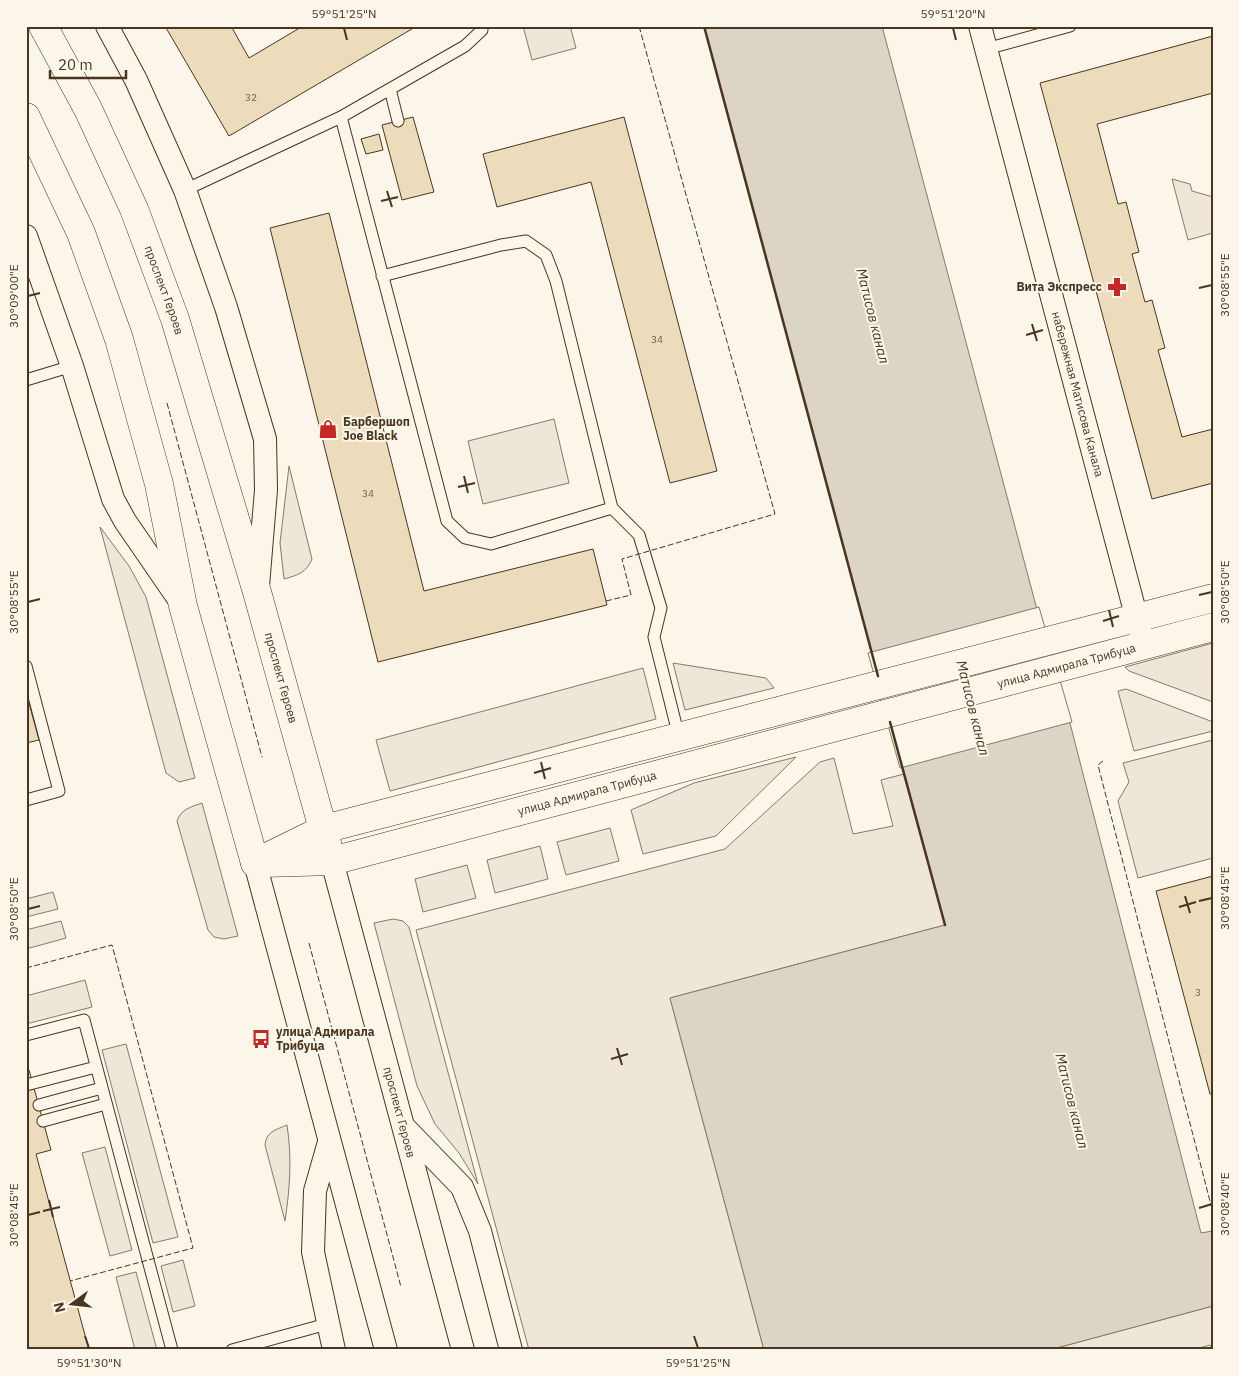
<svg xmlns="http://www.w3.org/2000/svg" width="1239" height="1376" font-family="'IBM Plex Sans',sans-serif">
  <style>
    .green { fill: #ede6d9; stroke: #887966 }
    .parking { fill: #ede7d9; stroke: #887966 }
    .water { fill: #dcd4c6; stroke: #887966 }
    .pier { fill: #fbf6e9; stroke: #887966 }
    .building { fill: #ecdcbc; stroke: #4a3520 }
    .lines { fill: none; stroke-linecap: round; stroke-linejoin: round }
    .service-casing { stroke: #4a3520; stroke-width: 13 }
    .minor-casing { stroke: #4a3520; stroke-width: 24 }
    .tertiary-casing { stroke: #4a3520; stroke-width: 29 }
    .service { stroke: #fbf6e9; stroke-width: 11 }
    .minor { stroke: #fbf6e9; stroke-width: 22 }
    .tertiary { stroke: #fbf6e9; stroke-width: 28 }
    .fence { stroke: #4a3520; stroke-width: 1; stroke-dasharray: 6 2.5; stroke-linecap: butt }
    .wall { stroke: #4a3520; stroke-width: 2.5 }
    .ticks { fill: none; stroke: #4a3520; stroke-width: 2 }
    .labels { text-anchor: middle; stroke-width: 4; stroke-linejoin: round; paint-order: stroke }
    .number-label { font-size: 10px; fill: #725f47 }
    .poi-label { font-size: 12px; font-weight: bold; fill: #4a3520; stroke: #fbf6e9; text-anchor: start }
    .street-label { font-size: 12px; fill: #4a3520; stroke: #fbf6e9 }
    .water-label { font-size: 14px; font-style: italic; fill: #4a3520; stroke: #fbf6e9 }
    .neatline { fill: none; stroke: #4a3520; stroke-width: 2 }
    .ticks-label { font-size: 12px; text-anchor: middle; fill: #4a3520 }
  </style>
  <rect width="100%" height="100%" fill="#fbf6e9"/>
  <path class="green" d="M523 26H570L576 48 532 60Z
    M1172 179 1190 184 1192 191 1213 197V233L1188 240Z
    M554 419 569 483 483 504 468 441Z
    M289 466 312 559C306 573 298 575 284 579L280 543Z
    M100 527 129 566 146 597 195 778 179 782 166 773Z
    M1213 643V702L1129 671 1125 667Z
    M673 663 766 678 774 688 685 710Z
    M643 668 656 719 390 791 376 740Z
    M1126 689 1213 722V731L1134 751 1118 691Z
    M796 757 716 836 643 854 631 810 694 783Z
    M834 758 853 834 893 826 881 780 904 774 945 925 670 998 764 1350H529L416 930 725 849 820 762Z
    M202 803 238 936 224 939 214 937 208 930 177 821C181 809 191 807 202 803Z
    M610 828 619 861 566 875 557 842Z
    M540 846 548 879 495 893 487 860Z
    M467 865 476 898 423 912 415 879Z
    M53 892 58 909 26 917V899Z
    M393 919 403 921 409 927 478 1184 459 1153 435 1124 417 1086 374 923Z
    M61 921 66 938 26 949V930Z
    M287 1125C292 1158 290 1188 285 1221L265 1145C266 1132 275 1130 287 1125Z
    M1213 1306V1350L1210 1345 1192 1350H1049Z"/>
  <path class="parking" d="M1213 740V858L1138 878 1118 801 1129 782 1123 763Z
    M85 980 92 1007 26 1024V996Z
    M126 1044 178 1237 153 1243 102 1050Z
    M105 1147 132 1250 110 1256 82 1153Z
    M183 1260 195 1306 173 1312 161 1266Z
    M136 1272 157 1350H135L116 1277Z"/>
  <path class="water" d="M704 26H882L1035 602 1071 727 1201 1233 1213 1231V1306L1049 1350H764L670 998 945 925Z"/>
  <path class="pier" d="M1039 607 1072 722 900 768 868 653Z"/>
  <path class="building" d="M165 26H231L249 58 303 26H417L229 136Z
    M1213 36V93L1097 124 1118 204 1126 202 1139 252 1132 254 1145 302 1152 300 1165 348 1158 350 1182 437 1213 429V483L1152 499 1040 83Z
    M413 117 434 192 402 200 382 125Z
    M624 117 717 471 670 483 591 182 497 207 483 154Z
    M379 134 383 150 366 154 361 139Z
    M329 213 424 591 593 549 607 605 378 662 270 228Z
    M26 692 39 740 26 743Z
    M1213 876V1094H1210L1156 891Z
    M29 1070 51 1150 36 1154 89 1350H26V1071Z"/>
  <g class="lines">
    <g class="service-casing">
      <path id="service" d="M986 49 1070 26
        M390 89 398 121
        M341 117 447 521 465 538 491 544 612 508 639 535 661 608 654 637 679 737
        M185 190 341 117 465 46 482 30V26
        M382 276 501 245 526 241 546 255 556 281 612 508
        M26 380 72 366
        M26 666 59 791 26 800
        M26 1035 84 1020 172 1350
        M26 1085 96 1067
        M39 1105 102 1088
        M43 1121 106 1104
        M232 1350 327 1324"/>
    </g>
    <g class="minor-casing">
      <g id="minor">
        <path d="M107 26 136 80 185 190 226 307 265 439 266 490 258 586"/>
        <path id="s1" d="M980 26 1141 634"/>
        <path d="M26 236 72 366 113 499 125 521 180 601"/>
        <path id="s2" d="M332 861 463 1350"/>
        <path d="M255 863 386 1350"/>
        <path d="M404 1127 462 1187 480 1231 511 1350"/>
        <path d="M329 1142 315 1191 313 1252 334 1350"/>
      </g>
    </g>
    <g class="tertiary-casing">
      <g id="tertiary">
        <path id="s3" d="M43 26 88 109 134 209 175 319 257 592 328 847"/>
        <path d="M26 117 81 233 119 339 159 484 183 606 255 863"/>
        <path d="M255 863 324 829 1213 598"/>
        <path id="s4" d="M264 863 332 861 1213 627"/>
      </g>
    </g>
    <use href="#service" class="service"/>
    <use href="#minor" class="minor"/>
    <use href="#tertiary" class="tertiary"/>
    <path class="fence" d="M167 403 262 757
      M606 601 631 595 622 559 775 514 639 26
      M1103 761 1098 765 1213 1213
      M309 943 401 1287
      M26 968 112 945 193 1248 70 1281"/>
    <path class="wall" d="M704 26 878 676
      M890 722 945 925"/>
  </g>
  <path class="ticks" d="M344 28 347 40M953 28 956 40M387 191 392 207M381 201 398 197M1199 288 1212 285M28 296 40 293M1032 324 1037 341M1026 335 1043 330M464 476 468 493M458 487 475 483M1199 595 1212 592M28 602 40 599M1109 610 1113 627M1103 621 1119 616M541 762 545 779M534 773 551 768M1185 896 1190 913M1199 901 1212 898M1179 907 1196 902M28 909 40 906M617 1048 622 1065M611 1059 628 1054M49 1200 53 1217M1199 1208 1212 1204M43 1211 60 1207M28 1215 40 1212M85 1336 89 1348M694 1336 698 1348"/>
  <defs>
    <g id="pharmacy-bare" transform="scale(1.5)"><path d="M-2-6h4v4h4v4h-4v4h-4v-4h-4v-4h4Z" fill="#c62828" stroke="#fbf6e9" stroke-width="2.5" paint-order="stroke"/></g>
    <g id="shop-bare" transform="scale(1.5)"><path d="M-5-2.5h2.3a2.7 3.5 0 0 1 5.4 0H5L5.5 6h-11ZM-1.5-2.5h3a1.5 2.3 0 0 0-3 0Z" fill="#c62828" stroke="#fbf6e9" stroke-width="2.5" paint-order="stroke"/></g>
    <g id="bus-bare" transform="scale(1.5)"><path d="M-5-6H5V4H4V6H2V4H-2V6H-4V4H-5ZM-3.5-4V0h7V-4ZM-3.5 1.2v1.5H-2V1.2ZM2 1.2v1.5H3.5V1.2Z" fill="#c62828" stroke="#fbf6e9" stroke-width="2.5" paint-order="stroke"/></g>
  </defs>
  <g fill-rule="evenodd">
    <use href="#pharmacy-bare" x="1117" y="287"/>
    <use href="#shop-bare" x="328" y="429"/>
    <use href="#bus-bare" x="261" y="1039"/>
  </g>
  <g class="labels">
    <g class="number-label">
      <text x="251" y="101">32</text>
      <text x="657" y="343">34</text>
      <text x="368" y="497">34</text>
      <text x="1198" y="996">3</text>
    </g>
    <g class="poi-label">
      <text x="1102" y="291" text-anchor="end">Вита Экспресс</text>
      <text x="343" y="426">Барбершоп<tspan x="343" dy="14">Joe Black</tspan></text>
      <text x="276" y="1036">улица Адмирала<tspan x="276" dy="14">Трибуца</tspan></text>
    </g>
    <g class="street-label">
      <text dy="4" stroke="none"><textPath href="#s3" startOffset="291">проспект Героев</textPath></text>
      <text dy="4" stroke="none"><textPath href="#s1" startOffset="381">набережная Матисова Канала</textPath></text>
      <text dy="4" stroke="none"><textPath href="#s4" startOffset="828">улица Адмирала Трибуца</textPath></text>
      <text dy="4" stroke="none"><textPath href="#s3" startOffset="696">проспект Героев</textPath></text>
      <text dy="4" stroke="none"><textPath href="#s4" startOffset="332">улица Адмирала Трибуца</textPath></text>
      <text dy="4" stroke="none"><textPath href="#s2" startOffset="260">проспект Героев</textPath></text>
    </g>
    <g class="water-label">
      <text transform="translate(873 316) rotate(76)" y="5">Матисов канал</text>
      <text transform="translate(973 708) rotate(76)" y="5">Матисов канал</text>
      <text transform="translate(1072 1101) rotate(76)" y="5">Матисов канал</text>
    </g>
  </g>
  <rect width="1239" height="1376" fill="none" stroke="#fbf6e9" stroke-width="55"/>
  <g transform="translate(72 1304) rotate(255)" stroke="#fbf6e9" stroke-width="4" paint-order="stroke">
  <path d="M0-4L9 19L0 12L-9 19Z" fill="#4a3520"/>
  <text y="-8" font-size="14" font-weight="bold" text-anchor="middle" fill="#4a3520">N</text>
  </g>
  <path d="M50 70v8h76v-8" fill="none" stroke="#4a3520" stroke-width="2.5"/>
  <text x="58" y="70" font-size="15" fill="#4a3520" stroke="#fbf6e9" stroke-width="4" paint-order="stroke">20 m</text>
  <rect x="28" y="28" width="1184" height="1320" class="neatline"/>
  <g class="ticks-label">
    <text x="344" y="18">59°51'25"N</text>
    <text x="953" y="18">59°51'20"N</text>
    <text transform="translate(1225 285) rotate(-90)" y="4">30°08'55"E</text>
    <text transform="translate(14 296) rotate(-90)" y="4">30°09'00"E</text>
    <text transform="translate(1225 592) rotate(-90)" y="4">30°08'50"E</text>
    <text transform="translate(14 602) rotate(-90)" y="4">30°08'55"E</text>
    <text transform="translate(1225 898) rotate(-90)" y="4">30°08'45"E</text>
    <text transform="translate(14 909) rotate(-90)" y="4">30°08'50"E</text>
    <text transform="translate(1225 1204) rotate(-90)" y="4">30°08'40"E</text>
    <text transform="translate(14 1215) rotate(-90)" y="4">30°08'45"E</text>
    <text x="89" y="1367">59°51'30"N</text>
    <text x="698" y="1367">59°51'25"N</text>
  </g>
</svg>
